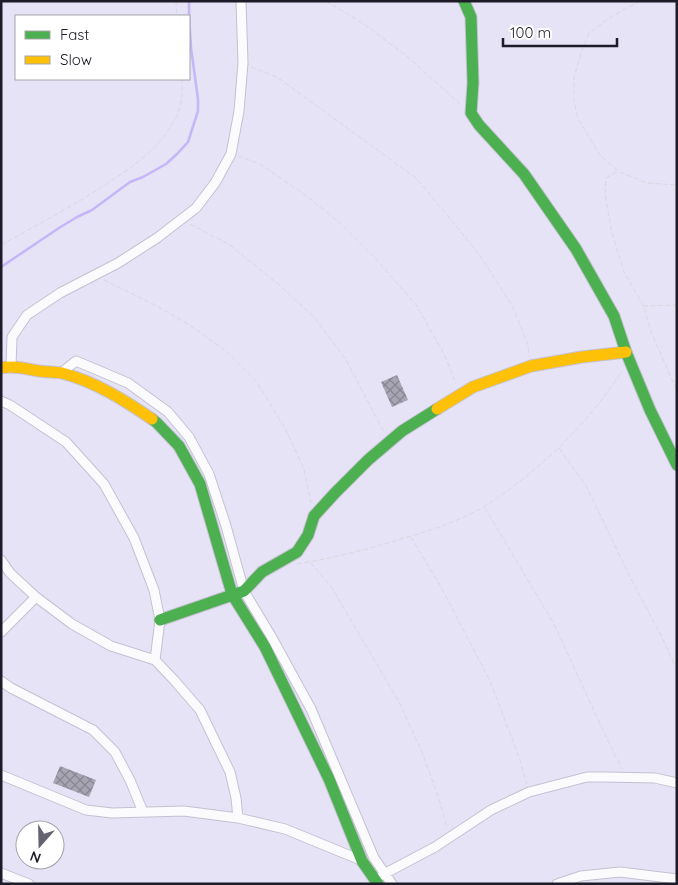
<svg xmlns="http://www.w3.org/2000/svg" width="678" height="885" font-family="Quicksand,sans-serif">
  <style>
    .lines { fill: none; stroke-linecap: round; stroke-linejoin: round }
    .stream { stroke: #c5b6f7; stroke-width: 2.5 }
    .building { fill: url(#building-cross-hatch) }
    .street-casing { stroke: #c4c1d1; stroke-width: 11 }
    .fast-casing { stroke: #c4c1d1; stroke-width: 13 }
    .slow-casing { stroke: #c4c1d1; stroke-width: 13 }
    .path { stroke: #d9d8de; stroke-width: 1; stroke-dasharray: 5 2.5; stroke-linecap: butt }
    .street { stroke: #fbfbfe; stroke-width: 9 }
    .fast { stroke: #4caf50; stroke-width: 11 }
    .slow { stroke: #ffc107; stroke-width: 11 }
  </style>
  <defs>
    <pattern id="building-cross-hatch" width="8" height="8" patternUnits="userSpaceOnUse" patternTransform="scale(1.25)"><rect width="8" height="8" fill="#a8a5b3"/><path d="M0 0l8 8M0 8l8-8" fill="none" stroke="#888692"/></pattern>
  </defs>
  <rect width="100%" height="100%" fill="#e6e3f6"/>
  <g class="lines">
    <path class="stream" d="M1 267 59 228 77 217 92 210 130 182 143 177 166 164 177 154 188 142 198 111V99L191 48 189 14V1"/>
  </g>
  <path class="building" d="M397 375 408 400 392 407 381 382Z
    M60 766 96 780 89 797 53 783Z"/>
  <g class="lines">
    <g class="street-casing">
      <path id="street" d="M11 366 12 337 27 315 60 293 118 263 157 238 196 208 215 183 231 154 239 111 243 63 241 1
        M61 373 76 361 128 383 168 412 189 437 209 474 226 526 244 591 271 636 311 709 374 858 392 884
        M1 401 10 405 66 442 104 484 134 538 154 590 160 620 155 660
        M1 560 10 573 36 597 72 624 111 646 155 660 174 680 200 710 230 772 236 798 238 818
        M1 632 36 597
        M1 681 11 688 93 730 115 752 130 780 143 812
        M1 775 86 810 112 813 184 811 238 818 285 829 363 861
        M1 873 29 884
        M382 875 435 847 491 810 529 792 587 777H606L655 778 677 783
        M557 884 581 876 620 872 677 879"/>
    </g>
    <g class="fast-casing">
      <path id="fast" d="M464 1 471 17 473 83 471 113 479 125 524 174 576 249 614 316 626 352 650 410 677 465
        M152 419 157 423 179 446 200 484 232 594 265 647 329 779 362 861 378 884
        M160 620 244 591 262 572 297 552 308 535 314 516 335 493 368 460 402 431 437 409"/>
    </g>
    <g class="slow-casing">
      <path id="slow" d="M1 368C14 365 26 369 39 371 47 372 55 372 62 373 96 382 124 400 152 419
        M437 409 473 387 531 366 582 357 626 352"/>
    </g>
    <path class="path" d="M176 1 177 16
      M326 1 364 24 408 57 461 105
      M640 1 611 17 589 33 581 53 574 77V100L578 119 600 155 618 171 606 178 605 195 612 233 624 272 643 305 652 334 677 391
      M251 67 277 77 416 178 448 216 481 257 513 307 528 345 529 356
      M238 156 260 164 304 194 340 223 375 258 417 306 445 356 456 384
      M620 172 647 183 677 185
      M190 224 230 245 277 283 314 317 345 358 384 432
      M1 245C33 227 66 210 97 190 125 172 153 155 171 126 173 122 177 117 178 113 183 102 182 90 182 79
      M104 280 157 306 191 326 226 351 257 382 286 430 304 469 311 503
      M643 306 677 305
      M559 448 586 486 634 585 661 635 677 670
      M485 508 554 624 608 741 622 769
      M411 537 441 587 490 681 519 757 527 784
      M311 563 332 588 399 702 422 752 439 799 447 829
      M297 564C334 558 369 549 404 538 432 530 460 521 485 506 538 472 588 424 622 371"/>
    <use href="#street" class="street"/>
    <use href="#fast" class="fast"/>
    <use href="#slow" class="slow"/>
  </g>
  <rect width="678" height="885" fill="none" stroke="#1e1b28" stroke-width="5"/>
  <rect x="15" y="15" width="175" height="65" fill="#ffffff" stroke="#a5a4a9"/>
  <rect x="25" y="31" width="25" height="8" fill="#4caf50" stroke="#a5a4a9"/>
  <text x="60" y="40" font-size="15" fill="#1e1b28">Fast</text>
  <rect x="25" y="56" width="25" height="8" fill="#ffc107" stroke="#a5a4a9"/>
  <text x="60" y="65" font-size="15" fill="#1e1b28">Slow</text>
  <g transform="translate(40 845) rotate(200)"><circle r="24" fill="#ffffff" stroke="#a5a4a9"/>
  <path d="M0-4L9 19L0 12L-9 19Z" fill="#646170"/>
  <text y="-8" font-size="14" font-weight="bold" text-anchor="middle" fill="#1e1b28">N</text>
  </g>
  <path d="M503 38v8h114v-8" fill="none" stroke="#1e1b28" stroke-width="2.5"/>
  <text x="510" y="38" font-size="15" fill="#1e1b28" stroke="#ffffff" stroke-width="4" paint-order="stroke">100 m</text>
</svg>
